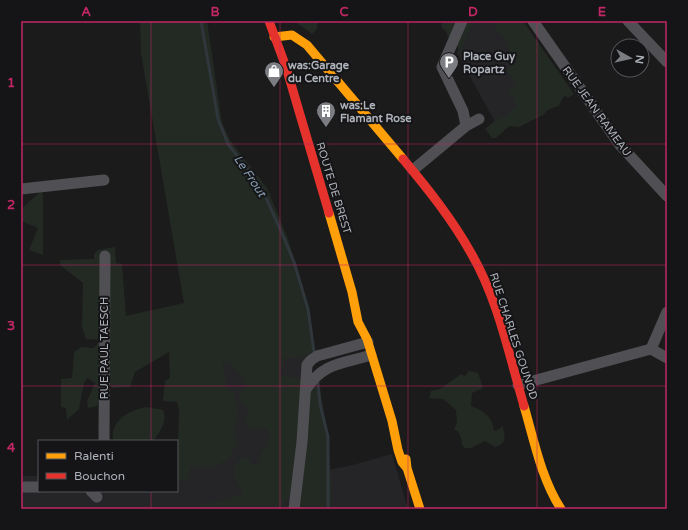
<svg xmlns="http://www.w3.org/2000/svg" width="688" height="530" font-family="'Varela Round',sans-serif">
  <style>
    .built { fill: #252527 }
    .green { fill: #232a24 }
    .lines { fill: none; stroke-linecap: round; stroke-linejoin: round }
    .stream { stroke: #2f363c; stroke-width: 3 }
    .street { stroke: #505054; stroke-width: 11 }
    .slow { stroke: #ff9f0a; stroke-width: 9 }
    .jam { stroke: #e5322d; stroke-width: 9 }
    .grid { fill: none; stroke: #c02764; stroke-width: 1; stroke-opacity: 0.55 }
    .labels { text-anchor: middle; stroke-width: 4; stroke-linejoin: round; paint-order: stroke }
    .poi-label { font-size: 11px; font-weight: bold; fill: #aeb2ba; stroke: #151517; text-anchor: start }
    .street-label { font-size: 11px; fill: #aeb2ba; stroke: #151517 }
    .water-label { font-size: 12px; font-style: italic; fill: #889fb2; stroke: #151517 }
    .neatline { fill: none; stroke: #c02764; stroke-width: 1.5 }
    .grid-label { font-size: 13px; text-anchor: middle; font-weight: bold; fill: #c02764 }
  </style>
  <rect width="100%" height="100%" fill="#1b1b1b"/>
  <path class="built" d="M469 21H518L567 94 555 107 499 129 457 53Z
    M191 349 305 352 319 409 327 470 349 466 392 454 408 509H21V476H39V491H177Z"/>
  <path class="green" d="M140 21H207L222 123 230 140 267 188 288 239 307 303 314 350 309 355 284 359 280 375 313 382 319 387C328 428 332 467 331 509H298L297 494 285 500 283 509H197L199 504 219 502 243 493C236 477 228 474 240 459L247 457 253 466 259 463 262 451 268 446 269 431 264 428H247L245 421 249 414C245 403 239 405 239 391L247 387C241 376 236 362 222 363L225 372V386L234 393 238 407 235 430 237 445 228 459 221 463 212 467H191L187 480H177L179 410 177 402 163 401 165 381 170 378 169 352 135 372 130 387 112 388 109 384 101 390 97 406 88 408 87 401 95 383 87 378 84 383 79 409 67 420 66 408 61 407V379L72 378 74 352 81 347 94 348 100 340 86 339 82 327 83 283 60 265V260L94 259V254L98 250 115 247 116 263 122 264 126 316 184 303 141 53Z
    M294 21H318L317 29 312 34Z
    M445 21H474L460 53 456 43 450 36 448 37 446 31 442 28 441 24Z
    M492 21H523L574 94 568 98 564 95 559 106 550 108 543 115 519 127 509 126 496 138H492L485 129 496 120 509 114 511 110 517 106 508 88 516 85 513 77 510 76 507 68 517 63 515 57H512L504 37 495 28Z
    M41 191 43 194V255L29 250 38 228 21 221V209Z
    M469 371 478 373 483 388 472 393 471 406C483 410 493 417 494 431L500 429 502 425C505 435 508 444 495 447L485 441 471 448H465L462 445V440L458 431 454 430 457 422 456 410 443 399 429 398 431 391 440 389 461 374 465 376Z
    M147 407 163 410C168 421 160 432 153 441H113C110 420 129 410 147 407Z"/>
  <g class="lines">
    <path class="stream" d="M201 21 218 119 228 144 262 189 284 238 294 262 308 309 314 352
      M318 383 320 404 328 437V509"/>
    <path class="street" d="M462 21 442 67 463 111 466 126
      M533 21 620 145 667 196
      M628 21 667 62
      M413 170 466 126 479 119
      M21 189 104 180
      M651 349 667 312
      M518 385 651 349 667 358
      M306 389C324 362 342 364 371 355
      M104 441 105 256
      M21 487H39
      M91 491 97 497
      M294 509 302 442 307 365 311 360 317 356 368 342"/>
    <path class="slow" d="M274 37 292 35 307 45 403 159
      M329 213 352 292 358 322 367 339 392 421 398 450 402 462 407 468
      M524 406C534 440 541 478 561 509
      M406 459 407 468 420 509"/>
    <path class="jam" d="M269 21 286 67 329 213
      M403 159C428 189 452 219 471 253 498 299 509 355 524 406"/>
  </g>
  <path class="grid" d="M151 21V441M280 21V509M408 21V509M537 21V509M21 144H667M21 265H667M21 386H667M151 491V509"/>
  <defs>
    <g id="parking-pin" transform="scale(1)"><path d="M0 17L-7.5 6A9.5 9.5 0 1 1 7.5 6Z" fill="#7b7d82" stroke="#151517"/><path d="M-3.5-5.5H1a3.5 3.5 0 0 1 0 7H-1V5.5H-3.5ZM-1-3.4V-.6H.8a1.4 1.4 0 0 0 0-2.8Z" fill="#fff"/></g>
    <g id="shop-pin" transform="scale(1)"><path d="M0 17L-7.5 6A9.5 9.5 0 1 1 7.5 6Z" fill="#7b7d82" stroke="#151517"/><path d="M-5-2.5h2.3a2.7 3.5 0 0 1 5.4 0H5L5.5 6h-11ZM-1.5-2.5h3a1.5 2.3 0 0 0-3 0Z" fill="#fff"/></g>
    <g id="building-pin" transform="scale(1)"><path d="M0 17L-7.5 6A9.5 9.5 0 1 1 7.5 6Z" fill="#7b7d82" stroke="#151517"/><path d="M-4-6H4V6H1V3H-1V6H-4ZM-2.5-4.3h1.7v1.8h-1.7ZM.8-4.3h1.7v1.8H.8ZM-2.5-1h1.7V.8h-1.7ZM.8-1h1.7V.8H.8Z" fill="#fff"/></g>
  </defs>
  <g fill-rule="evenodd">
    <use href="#parking-pin" x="449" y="62"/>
    <use href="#shop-pin" x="274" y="71"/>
    <use href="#building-pin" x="326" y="111"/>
  </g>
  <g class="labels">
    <g class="poi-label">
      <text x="463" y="60">Place Guy<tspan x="463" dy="13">Ropartz</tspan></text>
      <text x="288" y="69">was:Garage<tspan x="288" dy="13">du Centre</tspan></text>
      <text x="340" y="109">was:Le<tspan x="340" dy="13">Flamant Rose</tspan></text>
    </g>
    <g class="street-label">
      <text transform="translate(597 111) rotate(54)" y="4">RUE JEAN RAMEAU</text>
      <text transform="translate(334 188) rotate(73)" y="4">ROUTE DE BREST</text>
      <text transform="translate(514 336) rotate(72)" y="4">RUE CHARLES GOUNOD</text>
      <text transform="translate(104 348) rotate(-90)" y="4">RUE PAUL TAESCH</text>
    </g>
    <g class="water-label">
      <text transform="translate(250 176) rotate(56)" y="4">Le Frout</text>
    </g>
  </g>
  <rect width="688" height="530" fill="none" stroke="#151517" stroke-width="44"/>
  <rect x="38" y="440" width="140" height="52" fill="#151517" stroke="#525458"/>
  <rect x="46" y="453" width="20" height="6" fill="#ff9f0a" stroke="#525458"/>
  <text x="74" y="460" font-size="12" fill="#aeb2ba">Ralenti</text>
  <rect x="46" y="473" width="20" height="6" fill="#e5322d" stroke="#525458"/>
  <text x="74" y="480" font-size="12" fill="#aeb2ba">Bouchon</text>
  <g transform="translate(630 58) rotate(98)"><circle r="19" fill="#151517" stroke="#525458"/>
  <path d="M0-3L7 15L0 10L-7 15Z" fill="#7b7d82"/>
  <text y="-6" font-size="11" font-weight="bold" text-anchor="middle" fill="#aeb2ba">N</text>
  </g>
  <rect x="22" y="22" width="644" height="486" class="neatline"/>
  <g class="grid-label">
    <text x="86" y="16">A</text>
    <text x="215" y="16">B</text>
    <text x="344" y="16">C</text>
    <text x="473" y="16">D</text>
    <text x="602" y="16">E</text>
    <text x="11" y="87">1</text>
    <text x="11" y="209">2</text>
    <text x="11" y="330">3</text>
    <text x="11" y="452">4</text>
  </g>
</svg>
